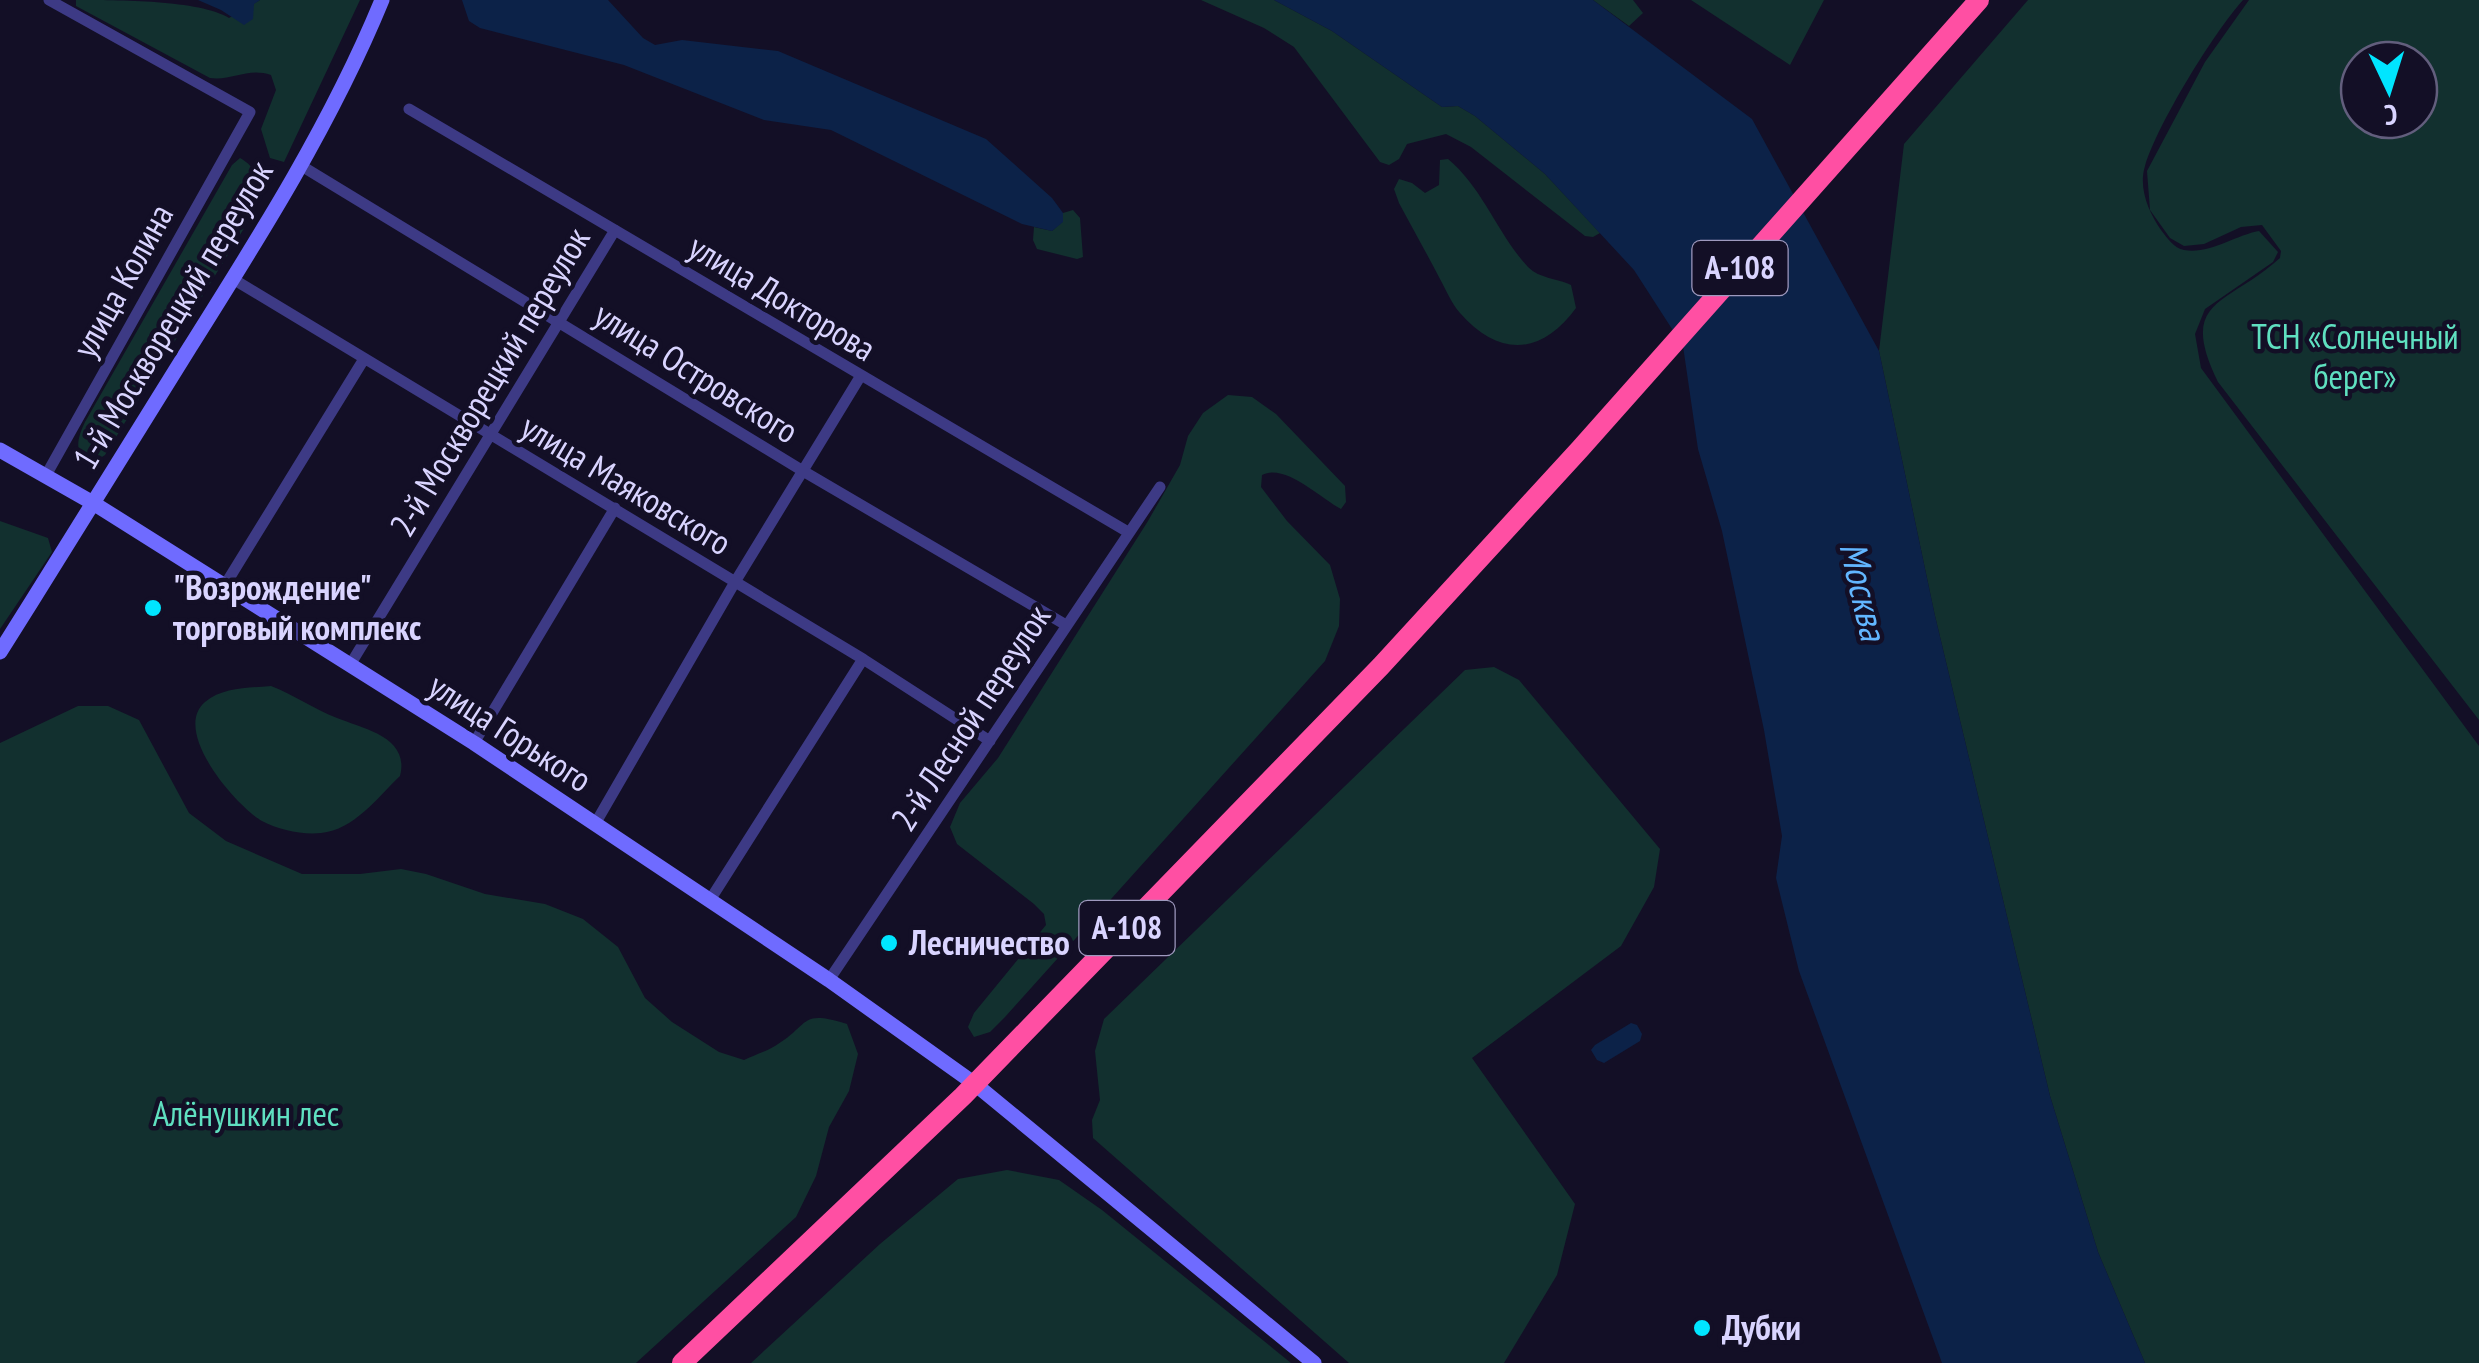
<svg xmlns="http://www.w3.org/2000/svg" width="2479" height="1363" font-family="'PT Sans Narrow',sans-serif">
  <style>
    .green { fill: #12302f; fill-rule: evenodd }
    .water { fill: #0c2248 }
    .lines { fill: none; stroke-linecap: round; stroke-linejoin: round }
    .street { stroke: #3d3a85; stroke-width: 11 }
    .secondary { stroke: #6f6bff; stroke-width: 15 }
    .highway { stroke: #ff4fa3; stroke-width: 20 }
    .poi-dot { fill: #00e5ff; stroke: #130f26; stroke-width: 4 }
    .labels { text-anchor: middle; stroke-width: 9; stroke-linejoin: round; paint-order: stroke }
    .shield { fill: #130f26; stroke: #9e99be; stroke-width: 2.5 }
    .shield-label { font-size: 32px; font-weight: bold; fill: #d9d4ff }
    .street-label { font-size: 35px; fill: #d9d4ff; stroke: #130f26 }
    .park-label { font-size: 35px; fill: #5fe0c0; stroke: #130f26 }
    .poi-label { font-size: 35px; font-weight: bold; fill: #d9d4ff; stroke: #130f26; text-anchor: start }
    .water-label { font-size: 38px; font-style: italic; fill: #62b6ff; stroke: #130f26 }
  </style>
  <rect width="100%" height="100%" fill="#130f26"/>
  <path class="green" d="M76 0C117 0 200 0 229 18L260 0H360L284 162 270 158 261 129 276 90 271 75C248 67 232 81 210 78L76 6Z
    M1201 0H1274L1332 31 1442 107 1458 106 1475 116 1545 174 1600 233 1593 237 1585 236 1471 147 1446 134 1407 144 1399 159 1389 165 1380 162 1294 47 1264 28Z
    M1593 0H1633L1643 13 1629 26Z
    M1691 0H1824L1790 65Z
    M2028 0H2243C2214 32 2157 125 2145 166 2138 188 2149 213 2161 230 2167 238 2174 248 2184 250 2208 255 2236 235 2259 231L2278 252 2273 262 2205 309 2195 334 2201 368 2479 746V1363H2145L2098 1252 2050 1096 1935 616 1879 351 1904 144Z
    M2249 0H2479V720L2218 382C2177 298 2227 306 2280 258L2281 251 2262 225 2241 227 2204 244 2184 246 2170 238 2150 210 2147 171 2205 62ZM2359 60H2419V120H2359Z
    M240 158C262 170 261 191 254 212L105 455 94 462 86 461C73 450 79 435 85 422L232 165Z
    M1448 159C1483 188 1498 235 1528 267 1540 279 1557 278 1571 285L1576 308C1542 355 1499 358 1460 313 1452 304 1446 290 1440 279 1427 254 1413 229 1399 203L1394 189 1399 179 1412 183 1425 193 1439 185 1440 160Z
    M1073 210 1080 218 1083 257 1077 259 1037 249 1033 240 1034 227 1052 231 1062 222 1063 213Z
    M1228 395 1252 397 1276 414 1345 486 1346 502 1341 509C1320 498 1285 463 1262 475L1261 487 1287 521 1330 565 1340 599 1339 626 1325 661 1005 1017 990 1032 974 1037 968 1027 974 1013 1046 925 1044 914 1034 904 957 844 950 827 960 803 998 758 1148 521 1180 465 1188 436 1203 413Z
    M0 521 48 538 52 552 0 629Z
    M1494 667 1519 680 1660 849 1654 887 1621 946 1472 1058 1575 1204 1557 1275 1504 1363H1349L1093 1138 1092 1120 1100 1100 1095 1051 1104 1019 1465 670Z
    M271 686C294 695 314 709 337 718 364 729 410 737 400 776 378 797 354 830 321 833 302 835 279 830 262 821 236 806 171 731 205 702 223 687 249 688 271 686Z
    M78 706H108L139 720 189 813 226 841 302 874H360L401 869 426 874 485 894 545 904 583 919 618 947 645 998 672 1022 719 1052 744 1060C754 1055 765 1052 775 1046 811 1025 798 1009 847 1024L858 1054 849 1091 829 1127 816 1176 796 1217 636 1363H0V743Z
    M1007 1170 1059 1180 1102 1210 1291 1363H751L880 1244 958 1179Z"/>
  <path class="water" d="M198 0H260L254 4 253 19 244 25 221 10Z
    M462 0H608L643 38 655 45 682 40 778 51 986 139 1052 198 1063 213V222L1052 231 1022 224 831 130 764 120 624 65 480 28 469 21Z
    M1274 0H1593L1752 119 1879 351 1935 616 2050 1096 2098 1252 2145 1363H1942L1799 971 1776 878 1782 836 1764 730 1722 531 1698 449 1683 346 1634 270 1545 174 1475 116 1458 106 1442 107 1332 31Z
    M1631 1023 1637 1025 1642 1034 1640 1041 1604 1063 1597 1060 1591 1050 1595 1045Z"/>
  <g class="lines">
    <path class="street" d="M409 109 1128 532
      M300 165 803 471 1066 625
      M233 279 863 659 990 741
      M45 477 250 112 49 0
      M225 585 364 359
      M350 665 615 230
      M474 743 615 508
      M595 824 735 582 860 377
      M710 900 863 659
      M829 980 1160 487"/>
    <path class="secondary" d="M0 450 93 503 474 743 829 980 975 1084 1314 1363
      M0 652C64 551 126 449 190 347 260 236 332 122 382 0"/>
    <path class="highway" d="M682 1363 963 1096 1381 666 1580 449 1979 0"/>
  </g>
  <g class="poi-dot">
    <circle cx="153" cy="608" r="10"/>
    <circle cx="889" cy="943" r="10"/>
    <circle cx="1702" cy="1328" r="10"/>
  </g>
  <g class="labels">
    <g class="shield">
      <rect x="1692.5" y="241" width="95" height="54" rx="8"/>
      <rect x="1079.5" y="901" width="95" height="54" rx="8"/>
    </g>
    <g class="shield-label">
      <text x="1740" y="279">А-108</text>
      <text x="1127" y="939">А-108</text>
    </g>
    <g class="street-label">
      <text transform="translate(123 281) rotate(-61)" y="12">улица Колина</text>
      <text transform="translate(782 298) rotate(31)" y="12">улица Докторова</text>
      <text transform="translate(173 315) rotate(-59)" y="12">1-й Москворецкий переулок</text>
      <text transform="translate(696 373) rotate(32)" y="12">улица Островского</text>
      <text transform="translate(490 382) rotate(-59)" y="12">2-й Москворецкий переулок</text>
      <text transform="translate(626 485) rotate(31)" y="12">улица Маяковского</text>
      <text transform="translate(971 718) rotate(-57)" y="12">2-й Лесной переулок</text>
      <text transform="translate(510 733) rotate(33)" y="12">улица Горького</text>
    </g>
    <g class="park-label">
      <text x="2355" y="349">ТСН «Солнечный<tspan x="2355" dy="40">берег»</tspan></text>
      <text x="246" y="1126">Алёнушкин лес</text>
    </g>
    <g class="poi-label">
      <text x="173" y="600">"Возрождение"<tspan x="173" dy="40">торговый комплекс</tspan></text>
      <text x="909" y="955">Лесничество</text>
      <text x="1722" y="1340">Дубки</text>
    </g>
    <g class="water-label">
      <text transform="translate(1863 591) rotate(77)" y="13">Москва</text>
    </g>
  </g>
  <g transform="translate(2389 90) rotate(176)"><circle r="48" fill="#130f26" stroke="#625e7d" stroke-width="2.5"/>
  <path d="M0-8L18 38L0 25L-18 38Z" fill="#00e5ff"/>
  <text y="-15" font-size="28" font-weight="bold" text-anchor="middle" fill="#d9d4ff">С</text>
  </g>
</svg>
